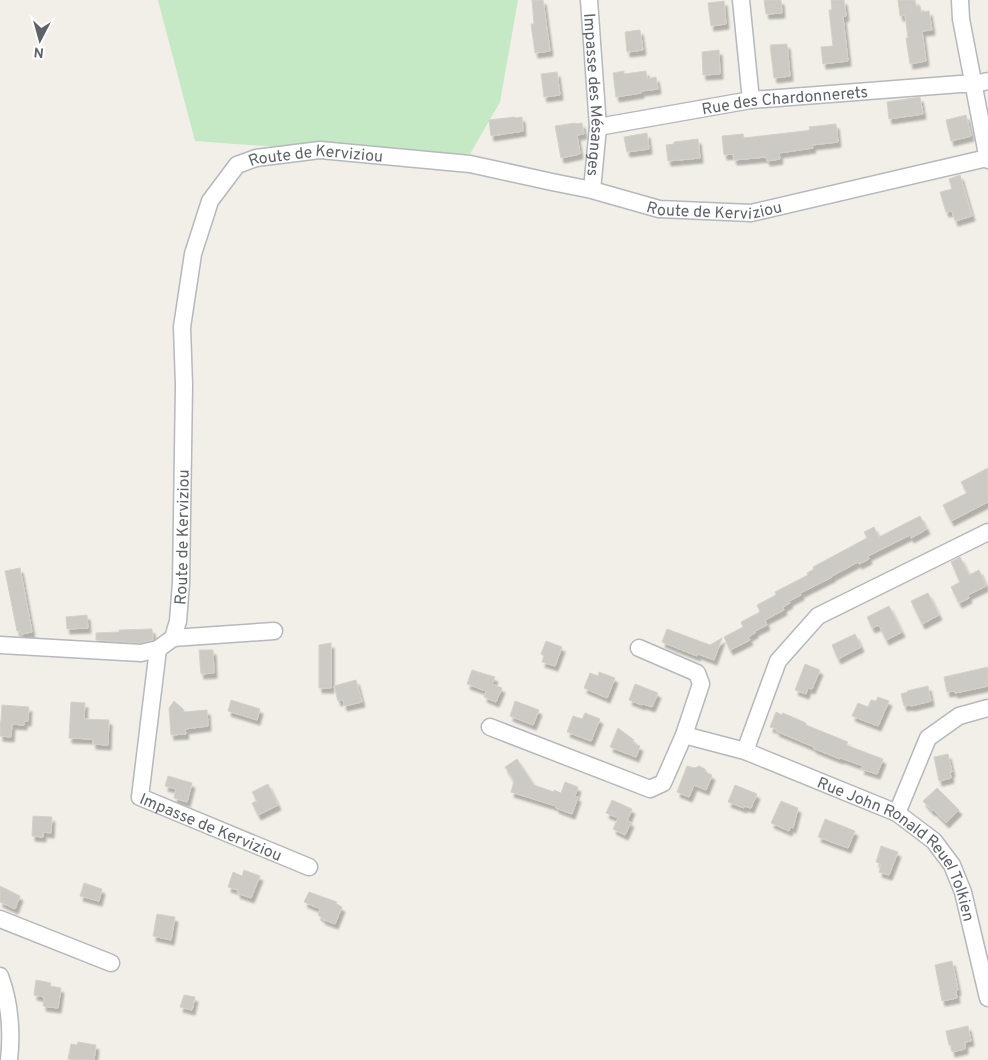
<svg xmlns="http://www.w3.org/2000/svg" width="988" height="1060" font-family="Overpass,sans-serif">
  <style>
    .green { fill: #c5e8c5 }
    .building { fill: #cccac5; stroke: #d6d1c6; filter: url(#shadow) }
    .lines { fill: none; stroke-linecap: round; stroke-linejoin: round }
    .minor-casing { stroke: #b5b8bc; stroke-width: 19 }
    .minor { stroke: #fff; stroke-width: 16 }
    .labels { text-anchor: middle; stroke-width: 4; stroke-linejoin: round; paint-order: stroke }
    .street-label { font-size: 16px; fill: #5f6368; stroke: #fff }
  </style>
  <defs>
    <filter id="shadow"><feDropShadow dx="3" dy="5" stdDeviation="1" flood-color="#0004"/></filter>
  </defs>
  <rect width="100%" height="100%" fill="#f1efe8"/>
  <path class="green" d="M158 0H518L500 102 470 154 427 158 195 141Z"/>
  <path class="building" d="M532 0H543L550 51 535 53 531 24H534Z
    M764 0H781L782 13 766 14Z
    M831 0H844L846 16 843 17 848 61 823 64 821 47 833 46 829 10H832Z
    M898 0H915L916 6H920L921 12 929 11 932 30 922 31 926 61 910 64 906 38H908L905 15 900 16Z
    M724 1 726 24 711 26 708 3Z
    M640 30 643 50 627 52 625 32Z
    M787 44 790 76 774 78 770 45Z
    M719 50 720 74 703 75 702 52Z
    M624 71V74L646 71 647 79 656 77 658 89 641 91V93L616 97 613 73Z
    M557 72 560 95 544 97 541 74Z
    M920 97 923 114 889 119 887 102Z
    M966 115 971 136 951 141 946 120Z
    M515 117V118L522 117 523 131 491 136 489 120Z
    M575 123V124L582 123 584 134 577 135 580 154 561 158 555 126Z
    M836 124 838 142 812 145 813 148 779 153 780 159 767 161 766 157 734 160 733 154 724 155 722 136 743 134 744 138 804 131 810 130 809 127Z
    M647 133 649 149 627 152 624 137Z
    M698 139 700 158 668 161 666 145 674 144V142Z
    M960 175 972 216 955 221 952 211 946 212 940 192 952 189 949 179Z
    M988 468V502L951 521 943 505 967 493 961 482Z
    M920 516 927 529 911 538 910 535 868 556 869 559 859 564 858 562 832 576V577L800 593 801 595 789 601 790 603 783 607 784 610 765 620 767 625 755 631V633L748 637 750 640 730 650 724 637 743 627 741 622 760 612 757 605 776 595 775 592 808 575 807 573 814 569 813 567 867 538 864 532 874 527 879 537Z
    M960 557 969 575 979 570 986 586 968 595 969 598 959 603 951 587 960 582 951 562Z
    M20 568 32 632 21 634 20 630 17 631 5 571Z
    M928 593 939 615 922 624 911 601Z
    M889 606 902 632 886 640 879 625 872 628 867 617Z
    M87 615 88 628 67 629 66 617Z
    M152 629 153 640 140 643 96 640V633L119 632V630Z
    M667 629 710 645 722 638 714 660 698 654 697 656 662 642Z
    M855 634 861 647 838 659 832 645Z
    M546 641 562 647 555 666 542 662 544 656 541 654Z
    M331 643V688H319V645Z
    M199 650H213L214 673 201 674Z
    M805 664 820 670 812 689 808 688 806 694 795 690Z
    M988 667V686L955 693 954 691 947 692 944 677Z
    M472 670 495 677 492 684 502 688 496 702 484 697 486 691 467 684Z
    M599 672 615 678 607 698 584 688 590 673 598 676Z
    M356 680 362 702 344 706 343 699 338 701 334 686Z
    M635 684 658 693 652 707 643 704 642 705 629 700Z
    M928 686 931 701 911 706V705L904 706 901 694 908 692 907 691Z
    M878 697 889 701 878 726 852 716 858 703 868 707 871 700 876 701Z
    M231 700 260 709 257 720 228 711Z
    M174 701 183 709 184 712 207 710 208 726 185 729 186 734 171 735 169 708Z
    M515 701 539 710 533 725 510 716Z
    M71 702 85 703 84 719 109 720 108 745 93 744V739L69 738Z
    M2 705 29 707 28 721H24V725L12 724 11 737 0 736V721H1Z
    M776 712 782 715 783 713 806 723V725L848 742 846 745 883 759 877 774 861 769 863 766 841 758 840 759 813 748 814 747 776 731 777 729 770 727Z
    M585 713 600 719 591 741 567 732 573 716 582 719Z
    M618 728 634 740 632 743 640 746 636 757 610 747Z
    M948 754 952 772H950L951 778 939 781 934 757Z
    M517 759 534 785 554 792V790L561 793 565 782 578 787 575 796 578 797 572 814 556 808V806L511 792 514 781 505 767Z
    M687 766 695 768 699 766 705 769 707 773 712 775 706 790 694 785 689 797 677 792Z
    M168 776 192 783 187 802 174 798 176 789 165 786Z
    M268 784 278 805 258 815 252 803 257 801 252 792Z
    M735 785 757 794 751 808 744 806V808L728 802Z
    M937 788 959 810 946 823 933 810 932 811 923 801Z
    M612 800 632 809 627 821 631 822 625 835 613 829 618 818 606 813Z
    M781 801 798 808 793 828 790 827 789 831 771 823Z
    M33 816 52 817 51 833 43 832V837L32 836Z
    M825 819 855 831 848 848 818 837Z
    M881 846 898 852 889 875 879 872 881 864 876 862Z
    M244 870 260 876 251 898 237 893 238 890 228 887 233 872 242 876Z
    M84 883 102 889 99 901 80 896Z
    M0 886 20 896 15 909 0 902Z
    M309 892 337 902 336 904 342 907 335 924 322 919 323 918 318 915 320 909 304 902Z
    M157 914 175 917 171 940 153 936Z
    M952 961 958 990 956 991 957 998 942 1001 935 965Z
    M36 980 51 983 50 986 61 988 58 1008 43 1006 44 997 34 995Z
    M184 995 195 997 192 1010 180 1007Z
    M968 1026 971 1041 965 1042V1049L952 1052 951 1045H949L946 1031Z
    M78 1042 96 1045 94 1060 68 1059 71 1044 77 1045Z"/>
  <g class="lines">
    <g class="minor-casing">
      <g id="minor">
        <path id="s1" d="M589 0 598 127 592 190"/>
        <path d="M741 0 751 100"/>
        <path d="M960 0 961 19 988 160"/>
        <path id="s2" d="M598 127 751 100 960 84H974L988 81"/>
        <path id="s3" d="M988 532 818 616 778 661 745 751 897 813 934 841 952 865 963 892 988 998"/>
        <path d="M173 638 274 631"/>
        <path id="s4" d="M0 645 141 653 158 649 173 638 178 621 181 583 184 385 182 327 193 254 210 201 237 165 256 158 320 150 470 164 552 182 592 190 659 209 751 213 987 158"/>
        <path id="s5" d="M158 649 140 797 309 867"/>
        <path d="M490 727 650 789 663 783 684 735 701 684 697 673 639 648"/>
        <path d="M684 735 745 751"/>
        <path d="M897 813 928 738 959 716 988 708"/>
        <path d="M0 919 111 963"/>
        <path d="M0 976C10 1003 12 1032 9 1060"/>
      </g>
    </g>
    <use href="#minor" class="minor"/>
  </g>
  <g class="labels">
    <g class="street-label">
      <text dy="6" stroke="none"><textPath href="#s1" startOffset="95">Impasse des Mésanges</textPath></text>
      <text dy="6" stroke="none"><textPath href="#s2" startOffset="189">Rue des Chardonnerets</textPath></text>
      <text dy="6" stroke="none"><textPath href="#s4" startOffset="744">Route de Kerviziou</textPath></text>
      <text dy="6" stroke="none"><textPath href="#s4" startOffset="1149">Route de Kerviziou</textPath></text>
      <text dy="6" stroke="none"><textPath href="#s4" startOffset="279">Route de Kerviziou</textPath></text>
      <text dy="6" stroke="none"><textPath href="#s5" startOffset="226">Impasse de Kerviziou</textPath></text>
      <text dy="6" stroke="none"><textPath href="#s3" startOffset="535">Rue John Ronald Reuel Tolkien</textPath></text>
    </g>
  </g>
  <g transform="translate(40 40) rotate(186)" stroke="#ffffff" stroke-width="4" paint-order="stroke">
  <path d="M0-4L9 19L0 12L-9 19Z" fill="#5f6368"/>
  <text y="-8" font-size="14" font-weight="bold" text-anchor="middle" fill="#5f6368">N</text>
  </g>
</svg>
